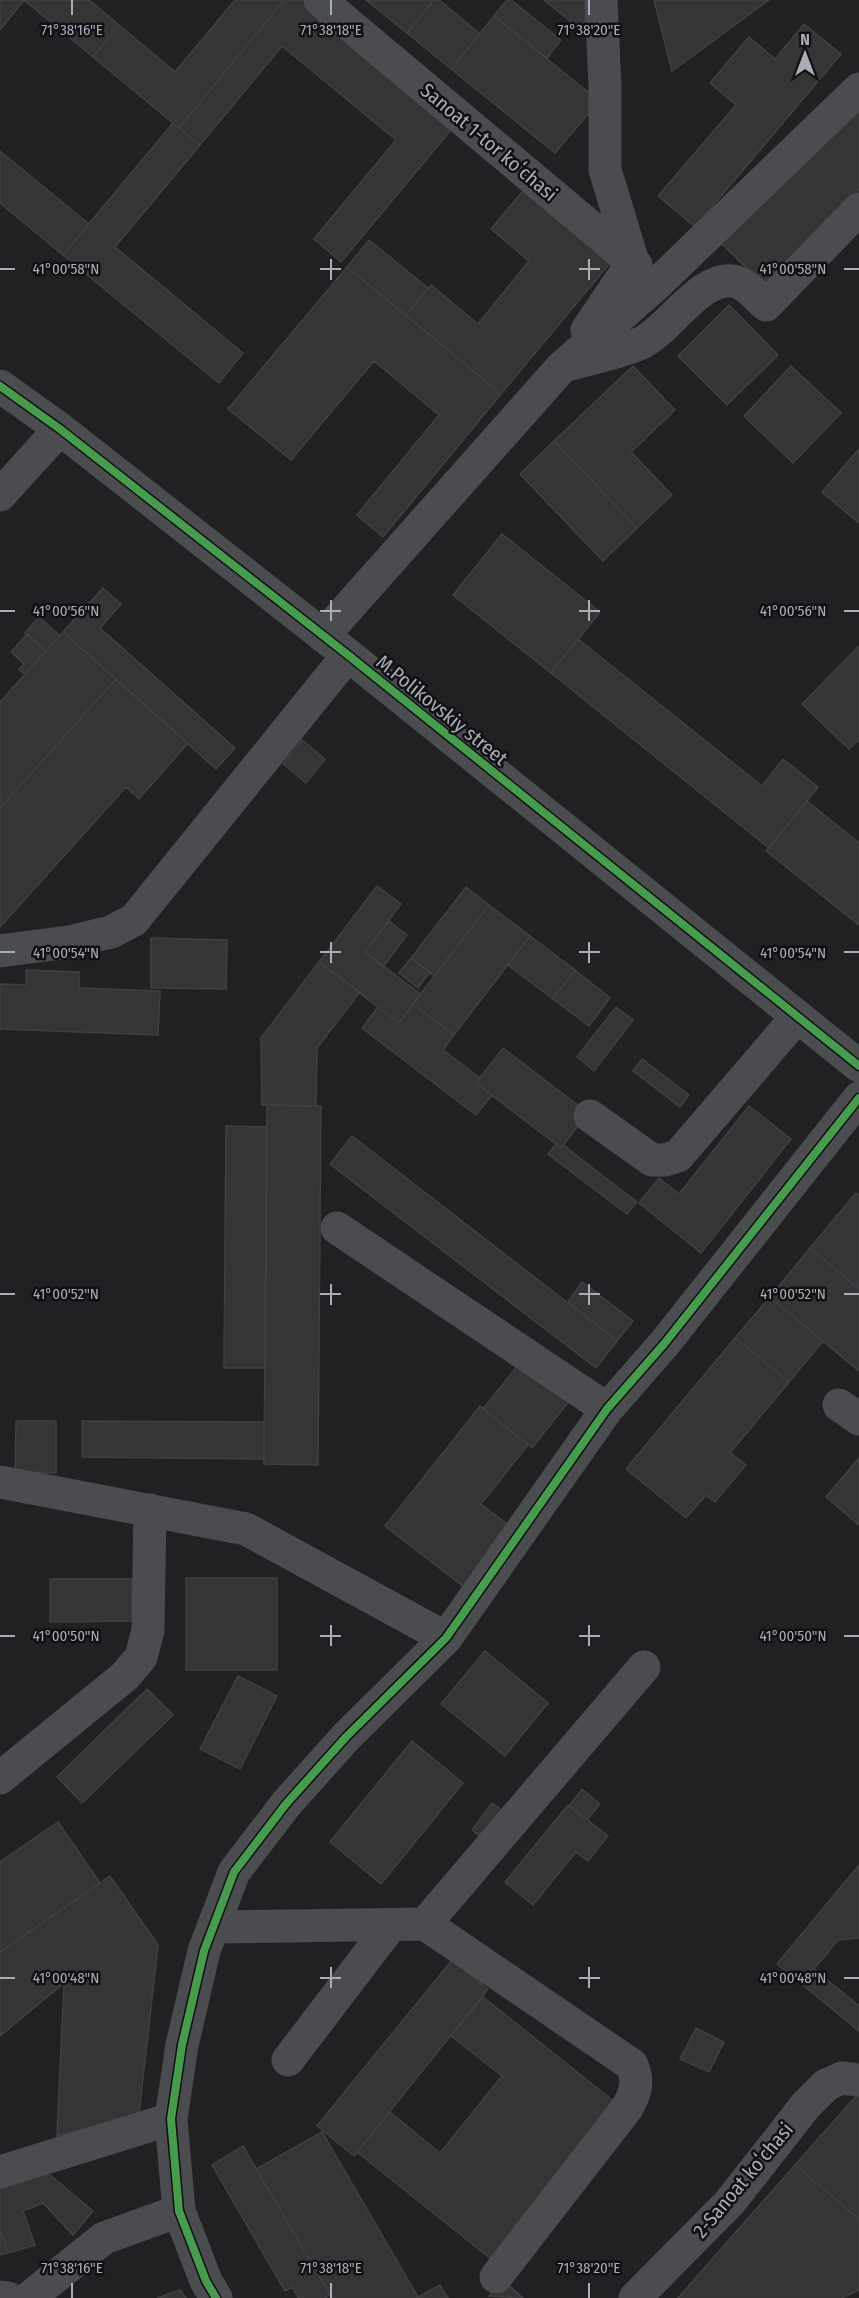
<svg xmlns="http://www.w3.org/2000/svg" width="859" height="2298" font-family="'Fira Sans Condensed',sans-serif">
  <style>
    .built { fill: #212123 }
    .building { fill: #353536; stroke: #3f4043; stroke-width: 1.5 }
    .lines { fill: none; stroke-linecap: round; stroke-linejoin: round }
    .minor { stroke: #4b4c50; stroke-width: 33 }
    .cycleway-casing { stroke: #111113; stroke-width: 11 }
    .cycleway { stroke: #469c4c; stroke-width: 8 }
    .ticks { fill: none; stroke: #a8adb8; stroke-width: 2 }
    .labels { text-anchor: middle; stroke-width: 5; stroke-linejoin: round; paint-order: stroke }
    .street-label { font-size: 20px; fill: #a8adb8; stroke: #111113 }
    .ticks-label { font-size: 15px; text-anchor: middle; fill: #a8adb8; stroke: #111113; stroke-width: 5; stroke-linejoin: round; paint-order: stroke }
  </style>
  <rect width="100%" height="100%" fill="#171717"/>
  <path class="built" d="M0 0H859V2298H0Z"/>
  <path class="building" d="M0 0H24L0 30Z
    M24 0H89L119 25 93 57Z
    M235 0H284L179 128 93 57 119 25 175 72Z
    M284 0H304L455 125 341 262 314 239 396 140 282 46 200 145 179 128Z
    M366 0H434L407 33Z
    M434 0H439L480 34 451 69 407 33Z
    M507 0H511L561 40 547 58 494 16Z
    M544 0H586L584 32Z
    M654 0H769L672 71Z
    M494 16 599 101 555 153 451 69Z
    M804 24 841 54 695 227 658 196 736 105 710 83 749 37 775 59Z
    M859 104V190L765 286 721 243Z
    M173 123 200 145 115 247 243 353 219 383 63 255Z
    M0 151 89 224 63 255 0 203Z
    M528 185 615 257 501 394 406 315 431 285 478 324 529 261 491 229Z
    M369 240 428 288 406 315 347 267Z
    M347 267 501 394 383 537 357 515 439 415 374 361 291 460 228 409Z
    M729 305 778 355 727 405 678 356Z
    M633 366 675 410 631 452 672 495 637 528 554 441Z
    M791 366 841 413 793 463 744 416Z
    M554 441 637 528 603 561 520 474Z
    M859 449V523L822 492Z
    M502 534 600 612 551 673 453 595Z
    M103 588 121 604 100 628 235 748 216 769 63 632Z
    M39 617 60 636 46 651 25 633Z
    M63 632 116 679 0 808V702Z
    M27 634 46 651 25 674 19 670 24 664 11 652Z
    M578 639 762 786 783 759 818 787 769 848 551 673Z
    M859 646V740L849 749 802 704Z
    M116 679 188 743 139 799 126 787 0 927V808Z
    M302 740 325 759 306 783 283 764Z
    M807 801 859 843V925L766 851Z
    M377 886 401 904 365 952 420 994 399 1023 319 962Z
    M466 887 489 905 434 976 411 958Z
    M489 905 530 936 454 1035 413 1004Z
    M389 921 407 935 383 967 365 952Z
    M530 936 575 970 553 999 508 965Z
    M151 938 227 940 226 989 151 988Z
    M411 958 430 972 418 988 399 973Z
    M319 962 360 992 317 1048 316 1106 262 1105 261 1038Z
    M26 970 79 972V988L160 991 158 1035 0 1029V984L26 985Z
    M575 970 610 998 589 1026 553 999Z
    M413 1004 454 1035 443 1050 480 1078 476 1083 492 1095 476 1115 362 1028 378 1007 399 1023Z
    M616 1007 633 1020 594 1071 577 1057Z
    M503 1048 588 1113 561 1148 476 1083Z
    M642 1059 689 1095 680 1107 633 1071Z
    M267 1105 321 1106 318 1465 264 1464Z
    M749 1106 791 1139 701 1253 639 1203 659 1178 679 1194Z
    M226 1126 267 1127 265 1368H224Z
    M352 1136 617 1341 596 1368 330 1164Z
    M556 1144 561 1148 563 1145 637 1202 627 1214 548 1154Z
    M856 1193 859 1195V1289L810 1248Z
    M810 1248 859 1289V1371L770 1297Z
    M582 1282 633 1321 617 1341 568 1302Z
    M770 1297 823 1341 789 1382 735 1338Z
    M735 1338 789 1382 730 1453 746 1465 715 1502 706 1495 686 1518 626 1469Z
    M521 1361 570 1400 532 1448 483 1409Z
    M480 1406 528 1445 481 1504 511 1527 464 1587 385 1526Z
    M16 1421H56V1473L15 1472Z
    M82 1421 264 1422V1459L82 1457Z
    M859 1458V1525L826 1497Z
    M186 1578H277V1670H186Z
    M50 1579H132V1621L50 1622Z
    M485 1651 548 1703 505 1756 441 1704Z
    M238 1676 277 1696 240 1769 200 1749Z
    M147 1689 173 1715 82 1803 57 1777Z
    M412 1741 463 1783 381 1884 330 1842Z
    M582 1789 600 1804 587 1820 569 1806Z
    M492 1803 509 1815 488 1842 472 1830Z
    M568 1805 608 1836 588 1861 576 1852 533 1905 505 1882Z
    M58 1822 100 1883 0 1952V1862Z
    M859 1865V1938L838 1940 814 1969 859 2006V2031L777 1964Z
    M110 1876 158 1945 139 2114 57 2136 64 1983 0 2036V1952Z
    M452 1960 488 1989 354 2156 317 2126Z
    M483 1997 616 2103 491 2259 357 2152 390 2112 440 2153 502 2076 451 2036Z
    M696 2028 724 2042 709 2072 680 2059Z
    M859 2093V2219L795 2165Z
    M322 2132 418 2297 419 2298H332L256 2169Z
    M243 2146 330 2295 324 2298H298L292 2287 285 2291 212 2165Z
    M795 2165 859 2219V2290L842 2298H678Z
    M43 2169 93 2211 73 2235 43 2203 23 2211 35 2245 8 2253 0 2230V2183Z
    M0 2230 8 2253 0 2255Z
    M503 2280 523 2298 489 2296Z
    M440 2285 448 2298H419L418 2297Z
    M180 2290 186 2298H157Z"/>
  <g class="lines">
    <path class="minor" d="M320 0 636 265
      M587 330 633 262 605 170V86L601 0
      M572 364C591 358 627 351 643 342 670 328 701 276 733 281 746 283 757 297 766 305L859 209
      M0 386 60 429 348 655 859 1066
      M0 495 60 429
      M323 636 561 368 659 282 859 89
      M0 951 69 942 111 932 134 920 348 655
      M590 1116 652 1160H665L678 1156 797 1017
      M337 1228 607 1409
      M839 1405 859 1419
      M0 1482 246 1529 446 1638
      M0 1778 125 1676 141 1657 148 1630 150 1510
      M425 1924 632 2065C639 2082 636 2092 627 2108L496 2277
      M214 1927 425 1924 644 1667
      M288 2060 391 1925
      M0 2172 171 2119
      M0 2297 8 2298
      M29 2298 104 2238 179 2211
      M216 2298 206 2281 179 2211 171 2119 182 2045 204 1951 234 1872 286 1804 346 1737 446 1638 607 1409 664 1344 859 1098
      M635 2298 730 2202 806 2105 826 2085 842 2078 859 2080"/>
    <g class="cycleway-casing">
      <path id="cycleway" d="M0 386 60 429 348 655 859 1066
        M216 2298 206 2281 179 2211 171 2119 182 2045 204 1951 234 1872 286 1804 346 1737 446 1638 607 1409 664 1344 859 1098"/>
    </g>
    <use href="#cycleway" class="cycleway"/>
  </g>
  <path class="ticks" d="M72 0V15M331 0V15M589 0V15M331 259V280M589 259V280M0 269H15M320 269H341M579 269H600M844 269H859M331 600V621M589 600V621M0 611H15M320 611H341M579 611H600M844 611H859M331 942V963M589 942V963M0 952H15M320 952H341M579 952H600M844 952H859M331 1284V1305M589 1284V1305M0 1294H15M320 1294H341M579 1294H600M844 1294H859M331 1625V1646M589 1625V1646M0 1636H15M320 1636H341M579 1636H600M844 1636H859M331 1967V1988M589 1967V1988M0 1978H15M320 1978H341M579 1978H600M844 1978H859M72 2283V2298M331 2283V2298M589 2283V2298"/>
  <g class="labels">
    <g class="street-label">
      <text transform="translate(489 142) rotate(40)" y="7">Sanoat 1-tor koʻchasi</text>
      <text transform="translate(442 710) rotate(39)" y="7">M.Polikovskiy street</text>
      <text transform="translate(743 2180) rotate(-50)" y="7">2-Sanoat koʻchasi</text>
    </g>
  </g>
  <g class="ticks-label">
    <text x="72" y="35">71°38'16"E</text>
    <text x="331" y="35">71°38'18"E</text>
    <text x="589" y="35">71°38'20"E</text>
    <text x="66" y="274">41°00'58"N</text>
    <text x="793" y="274">41°00'58"N</text>
    <text x="66" y="616">41°00'56"N</text>
    <text x="793" y="616">41°00'56"N</text>
    <text x="66" y="958">41°00'54"N</text>
    <text x="793" y="958">41°00'54"N</text>
    <text x="66" y="1299">41°00'52"N</text>
    <text x="793" y="1299">41°00'52"N</text>
    <text x="66" y="1641">41°00'50"N</text>
    <text x="793" y="1641">41°00'50"N</text>
    <text x="66" y="1983">41°00'48"N</text>
    <text x="793" y="1983">41°00'48"N</text>
    <text x="72" y="2273">71°38'16"E</text>
    <text x="331" y="2273">71°38'18"E</text>
    <text x="589" y="2273">71°38'20"E</text>
  </g>
  <g transform="translate(805 54)" stroke="#111113" stroke-width="4.5" paint-order="stroke">
  <path d="M0-4.5L10 22L0 15L-10 22Z" fill="#a8adb8"/>
  <text y="-9" font-size="16" font-weight="bold" text-anchor="middle" fill="#a8adb8">N</text>
  </g>
</svg>
